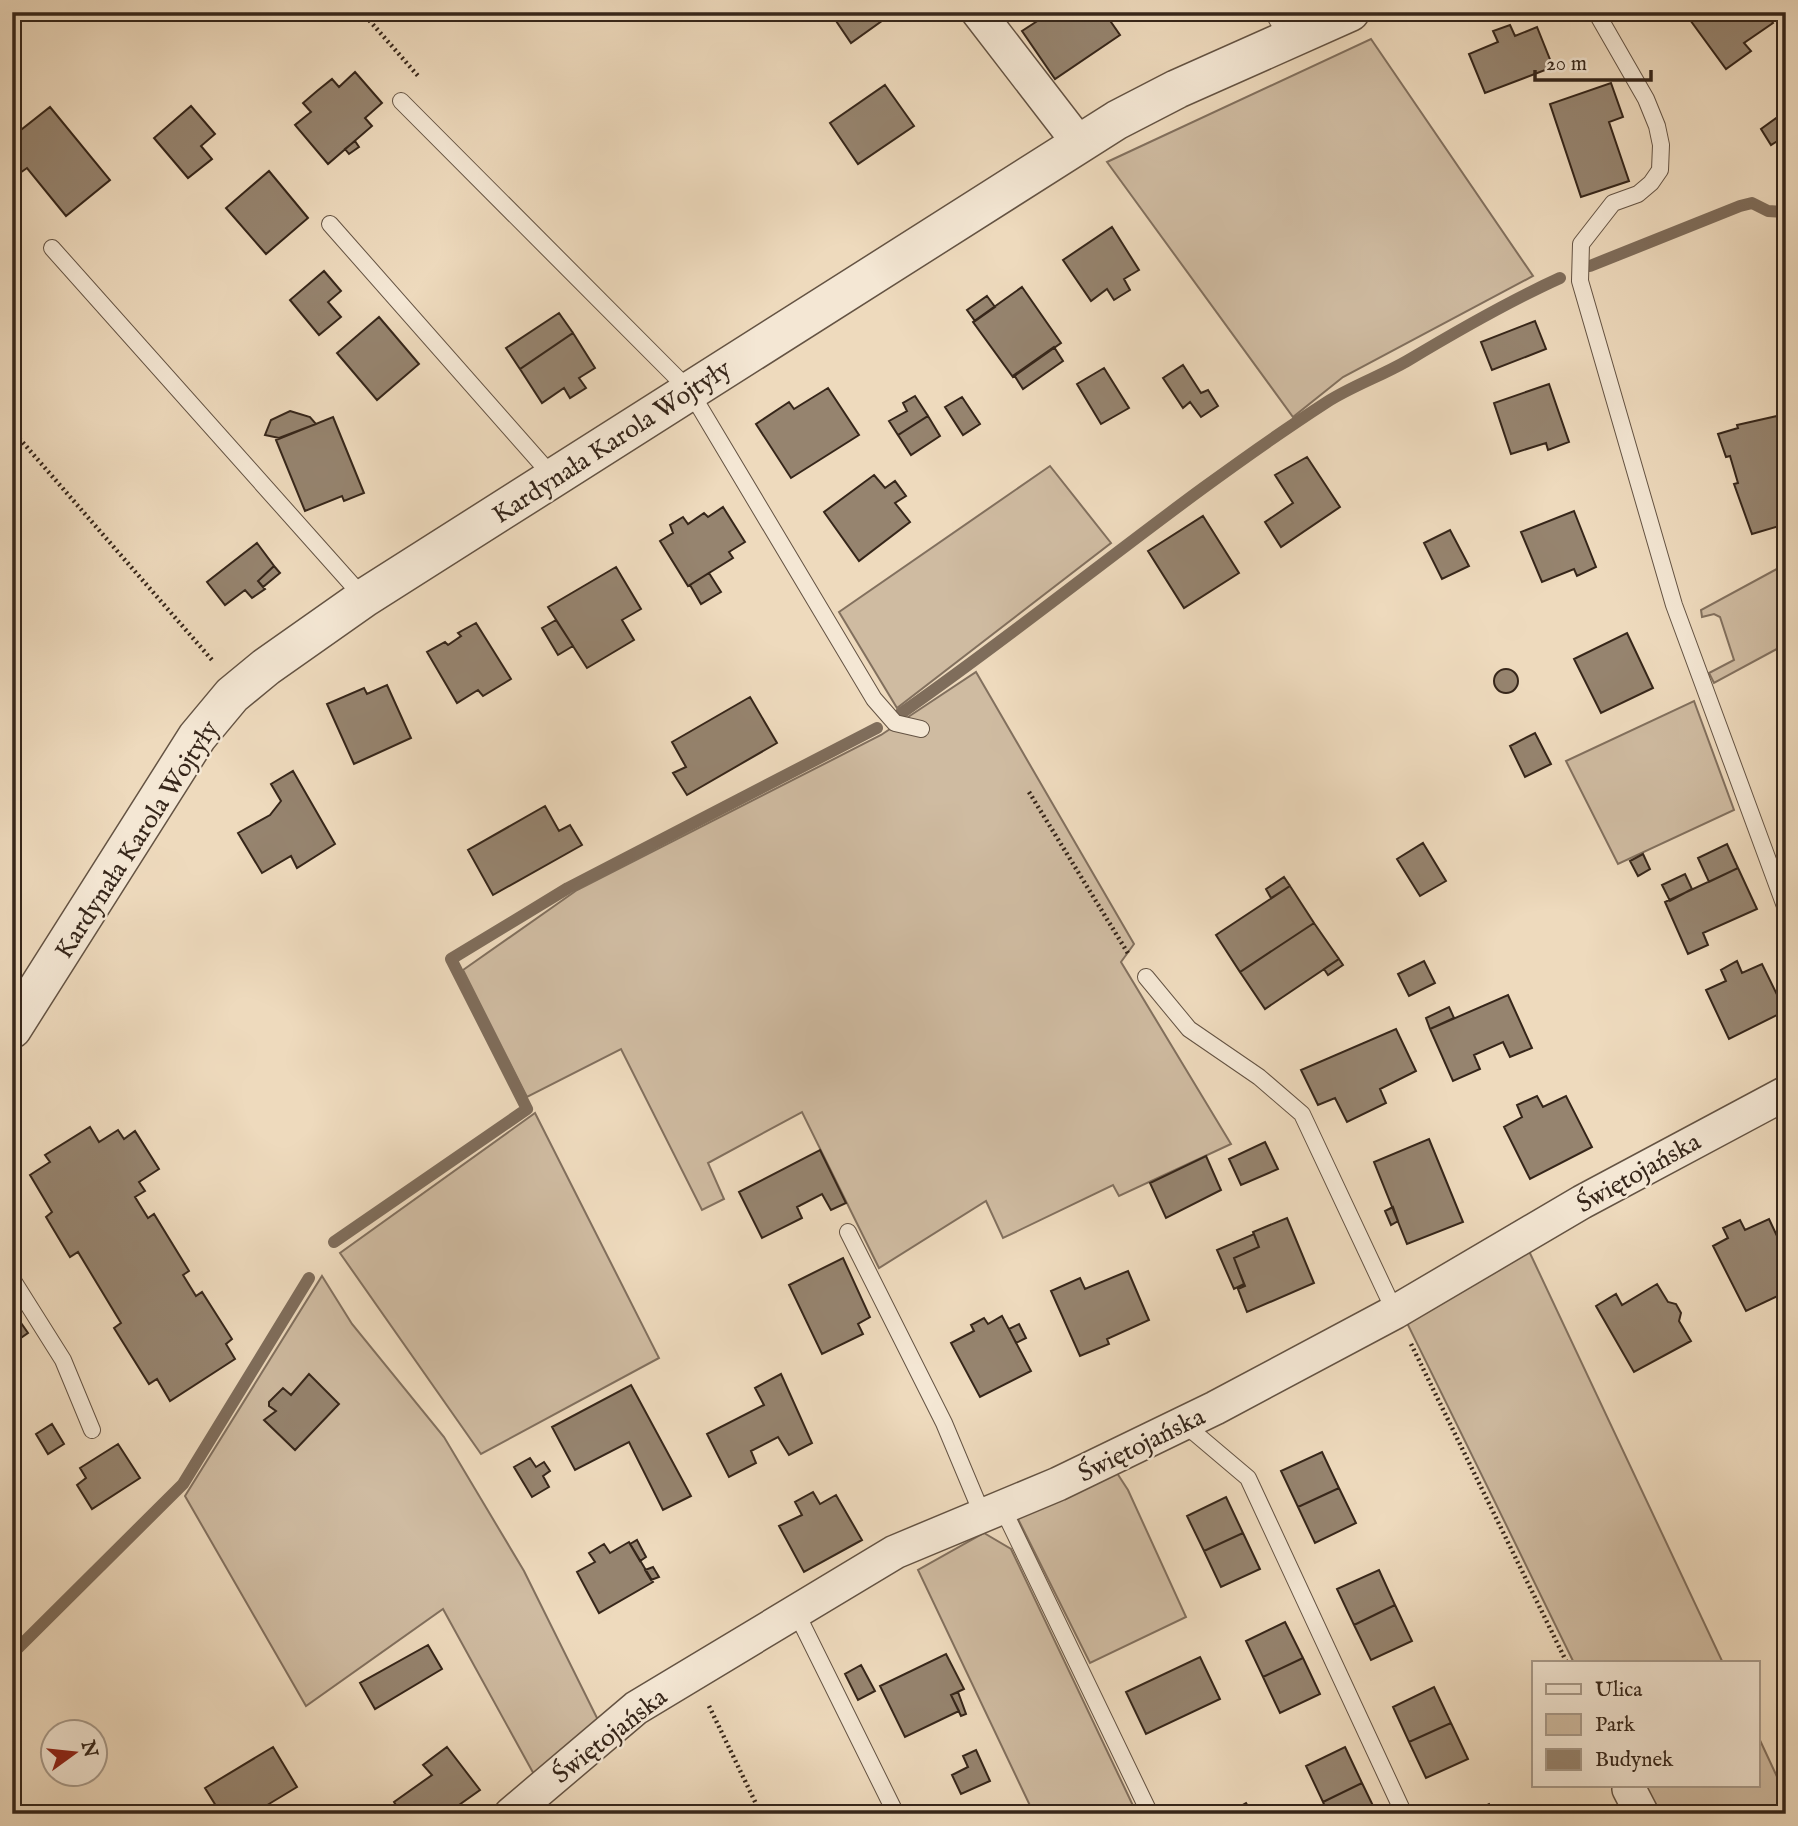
<svg xmlns="http://www.w3.org/2000/svg" width="1798" height="1826" font-family="'IM FELL English',serif">
  <style>
    .green { fill: #cfbba1; stroke: #82705e; stroke-width: 2 }
    .lines { fill: none; stroke-linecap: round; stroke-linejoin: round }
    .stream { stroke: #7f6d5b; stroke-width: 12 }
    .building { fill: #96846f; stroke: #36261a; stroke-width: 2 }
    .service-casing { stroke: #645343; stroke-width: 18 }
    .minor-casing { stroke: #645343; stroke-width: 36 }
    .tertiary-casing { stroke: #645343; stroke-width: 41 }
    .path { stroke: #36261a; stroke-width: 4.5; stroke-dasharray: 2 3.5; stroke-linecap: butt }
    .service { stroke: #f4e7d4; stroke-width: 16 }
    .minor { stroke: #f4e7d4; stroke-width: 33 }
    .tertiary { stroke: #f4e7d4; stroke-width: 38 }
    .labels { text-anchor: middle; stroke-width: 5; stroke-linejoin: round; paint-order: stroke }
    .street-label { font-size: 26px; fill: #36261a; stroke: #f4e7d4 }
  </style>
  <rect width="100%" height="100%" fill="#eedabd"/>
  <filter id="stains"><feTurbulence type="fractalNoise" baseFrequency=".00286" numOctaves="4"/><feColorMatrix values="0 0 0 0 .2 0 0 0 0 .09 0 0 0 0 .02 0 0 0 .5 -.17"/></filter>
  <radialGradient id="worn" r=".72"><stop offset=".6" stop-color="#630" stop-opacity="0"/><stop offset="1" stop-color="#630" stop-opacity=".3"/></radialGradient>
  <path class="green" d="M1371 39 1533 276 1343 377 1293 417 1107 162Z
    M1050 466 1111 543 897 708 839 612Z
    M1786 564V644L1714 683 1709 673 1734 660 1720 617 1714 614 1702 617 1701 610Z
    M976 672 1134 944 1121 962 1231 1144 1119 1196 1113 1185 1003 1238 986 1201 879 1268 802 1112 708 1163 724 1199 702 1210 621 1049 527 1097 463 970 577 890 881 735Z
    M1694 701 1734 810 1618 864 1566 761Z
    M535 1113 659 1358 481 1454 340 1253Z
    M1528 1249 1723 1663H1574L1407 1323Z
    M322 1276 352 1324 444 1437 524 1571 600 1724 536 1778 443 1609 306 1706 185 1496Z
    M1115 1470 1128 1490 1186 1617 1090 1663 1016 1515Z
    M984 1533 1011 1549 1137 1814H1034L918 1570Z
    M1758 1736 1786 1796V1814H1650L1635 1786H1758Z"/>
  <g class="lines">
    <path class="stream" d="M1590 266 1740 206 1752 203 1768 211 1786 212
      M900 714C1045 613 1179 498 1327 402 1352 386 1381 376 1407 361 1457 331 1507 302 1560 278
      M334 1242 527 1109 451 959 568 888 877 728
      M12 1654 183 1484 309 1278"/>
  </g>
  <path class="building" d="M830 12H893V13L851 43Z
    M1042 12H1104L1120 35 1055 79 1022 31 1045 16Z
    M1766 12 1773 23 1744 43 1751 51 1726 69 1685 13Z
    M1510 25 1515 36 1537 27 1553 67 1485 93 1469 54 1498 42 1493 31Z
    M355 72 382 103 365 118 372 126 328 164 295 125 311 112 303 103 317 91 332 79 339 87Z
    M1611 83 1623 117 1609 122 1629 181 1581 197 1550 104Z
    M885 85 914 126 858 164 830 123Z
    M191 106 215 134 201 146 212 159 188 178 154 138Z
    M50 107 110 180 66 216 27 168 20 173 12 163V157L16 154 12 149V137Z
    M1786 111V150L1779 140 1771 145 1761 129Z
    M355 141 359 147 349 154 345 149Z
    M269 171 308 218 266 254 226 208Z
    M1112 227 1139 270 1124 279 1130 290 1114 300 1107 289 1091 301 1063 260Z
    M324 271 341 291 328 302 341 317 319 335 290 300Z
    M1022 287 1061 343 1013 377 973 322Z
    M987 296 995 307 975 321 967 310Z
    M559 313 573 333 520 369 506 348Z
    M379 317 419 364 377 400 337 353Z
    M1535 321 1546 349 1492 370 1481 342Z
    M573 333 595 368 579 378 586 388 570 398 564 388 542 403 520 369Z
    M1054 347 1063 361 1023 389 1014 375Z
    M1183 365 1201 393 1208 390 1218 406 1201 417 1190 402 1183 408 1163 378Z
    M1104 368 1129 408 1101 424 1077 384Z
    M1549 384 1569 442 1548 450 1546 443 1511 454 1494 403Z
    M828 388 859 435 791 478 756 424 789 402 794 409Z
    M915 396 928 416 898 435 889 421 907 411 903 403Z
    M962 397 980 424 963 435 945 407Z
    M290 411 310 417 316 424 279 438 265 435 271 420Z
    M928 416 940 436 911 455 898 435Z
    M1777 416 1786 445V524L1752 534 1734 484 1738 483 1730 456 1726 457 1718 434 1738 428 1737 425Z
    M333 417 364 493 344 501 342 496 305 511 276 440Z
    M1307 457 1340 507 1281 547 1265 522 1293 503 1275 475Z
    M874 475 885 488 895 481 906 496 895 503 910 522 859 561 824 512Z
    M723 507 745 542 729 552 733 558 688 586 660 541 673 533 670 525 683 517 688 524 704 513 708 517Z
    M1574 511 1596 567 1577 576 1574 569 1542 582 1521 532Z
    M1203 516 1239 573 1184 608 1148 551Z
    M1450 530 1469 566 1442 579 1424 543Z
    M257 543 274 566 258 581 265 589 252 598 245 590 225 605 207 582Z
    M274 566 280 573 263 587 258 581Z
    M616 567 641 609 622 620 634 640 587 668 548 607Z
    M709 573 721 592 701 604 690 585Z
    M556 620 573 646 558 655 542 628Z
    M476 623 511 679 483 696 478 690 457 703 427 652 445 642 448 645 461 636 458 633Z
    M1627 633 1653 688 1601 713 1574 659Z
    M1494 681a12 12 0 1 1 24 0a12 12 0 1 1-24 0Z
    M387 685 411 738 354 764 327 704 364 688 367 694Z
    M750 697 777 743 687 795 673 773 686 767 672 742Z
    M1535 733 1551 764 1525 777 1510 746Z
    M293 771 335 844 297 868 291 856 262 873 238 833 270 815 281 801 271 784Z
    M545 806 559 831 570 825 582 845 493 895 468 850Z
    M1423 843 1446 881 1420 896 1397 859Z
    M1727 844 1738 868 1709 882 1698 858Z
    M1643 854 1650 869 1638 876 1630 861Z
    M1738 868 1757 909 1703 933 1708 945 1688 954 1665 902Z
    M1685 874 1692 889 1670 901 1662 885Z
    M1284 877 1290 886 1271 898 1266 889Z
    M1290 886 1314 923 1240 972 1216 935Z
    M1314 923 1339 959 1265 1009 1240 972Z
    M1339 959 1343 965 1328 975 1324 969Z
    M1424 961 1435 983 1409 996 1398 974Z
    M1737 961 1742 973 1762 964 1785 1011 1729 1039 1706 990 1726 981 1721 970Z
    M1508 995 1532 1048 1510 1057 1503 1042 1474 1055 1480 1069 1453 1081 1430 1029Z
    M1449 1007 1454 1018 1430 1029 1426 1018Z
    M1396 1029 1416 1071 1380 1089 1386 1103 1347 1122 1335 1098 1318 1105 1301 1070Z
    M1537 1096 1543 1107 1566 1096 1592 1147 1530 1179 1504 1127 1522 1117 1517 1105Z
    M90 1127 99 1142 118 1130 124 1139 135 1131 159 1169 139 1182 145 1191 135 1197 148 1218 154 1214 189 1271 183 1275 196 1296 202 1292 232 1339 226 1344 235 1359 170 1401 157 1379 149 1384 114 1328 121 1323 78 1252 70 1257 46 1217 52 1212 30 1175 50 1162 45 1155Z
    M1429 1139 1463 1222 1407 1244 1374 1162Z
    M1265 1142 1278 1169 1241 1185 1229 1159Z
    M820 1150 846 1203 831 1210 822 1194 797 1207 802 1218 762 1238 739 1192Z
    M1206 1156 1221 1190 1166 1218 1150 1183Z
    M1393 1207 1398 1221 1391 1225 1385 1211Z
    M1287 1218 1314 1283 1247 1312 1238 1289 1245 1286 1234 1258 1259 1247 1253 1232Z
    M1769 1219 1786 1255V1292L1746 1311 1713 1246 1728 1238 1723 1228 1740 1220 1745 1230Z
    M1254 1234 1259 1247 1234 1258 1244 1284 1234 1289 1217 1250Z
    M843 1258 870 1317 858 1324 863 1334 822 1354 789 1285Z
    M1128 1271 1149 1320 1107 1339 1109 1344 1080 1356 1051 1291 1080 1278 1085 1289Z
    M1657 1284 1668 1302 1676 1304 1681 1313 1679 1321 1691 1341 1634 1372 1596 1306 1616 1294 1622 1305Z
    M12 1310 28 1333 12 1344Z
    M1002 1316 1031 1371 980 1397 951 1343 974 1331 971 1325 984 1318 988 1324Z
    M1019 1324 1026 1338 1016 1343 1009 1329Z
    M309 1374 339 1404 295 1450 264 1420 276 1411 269 1406V1402L283 1388 291 1395Z
    M781 1374 812 1443 789 1455 778 1437 751 1451 756 1463 729 1477 707 1434 764 1405 755 1388Z
    M631 1385 691 1496 663 1510 629 1442 575 1470 552 1427Z
    M52 1424 64 1444 48 1454 36 1434Z
    M118 1444 140 1478 92 1509 77 1485 86 1478 80 1468Z
    M1322 1452 1339 1488 1298 1507 1281 1471Z
    M530 1458 536 1467 544 1462 550 1471 543 1476 549 1487 532 1497 514 1467Z
    M1339 1488 1356 1523 1315 1543 1298 1507Z
    M813 1492 820 1504 836 1495 862 1540 804 1572 779 1526 802 1515 795 1502Z
    M1226 1497 1243 1533 1204 1551 1187 1516Z
    M1243 1533 1260 1569 1221 1587 1204 1551Z
    M637 1540 646 1557 640 1561 630 1544Z
    M629 1542 653 1582 599 1613 577 1572 595 1562 589 1553 604 1544 610 1553Z
    M653 1567 659 1577 651 1580 645 1570Z
    M1379 1570 1395 1605 1354 1625 1337 1589Z
    M1395 1605 1412 1641 1371 1660 1354 1625Z
    M1285 1622 1303 1658 1263 1677 1246 1641Z
    M428 1645 442 1669 375 1709 360 1683Z
    M946 1654 964 1689 951 1695 959 1711 905 1737 880 1686Z
    M1200 1657 1220 1699 1146 1734 1126 1692Z
    M1303 1658 1320 1694 1280 1713 1263 1677Z
    M861 1665 875 1691 858 1700 845 1674Z
    M1434 1687 1451 1723 1409 1742 1393 1707Z
    M958 1692 966 1714 961 1716 951 1695Z
    M1451 1723 1468 1759 1426 1778 1409 1742Z
    M273 1747 297 1787 264 1807 268 1814H221L205 1788Z
    M447 1747 480 1790 459 1805 465 1814H402L394 1802 432 1775 423 1765Z
    M1345 1747 1362 1783 1323 1802 1306 1766Z
    M976 1750 990 1781 961 1794 952 1775 968 1767 963 1756Z
    M1362 1783 1377 1814H1328L1323 1802Z
    M1246 1803 1249 1808 1237 1814H1227Z
    M1489 1804 1494 1814H1470Z
    M1250 1807 1253 1814H1237L1249 1808Z"/>
  <g class="lines">
    <g class="service-casing">
      <path id="service" d="M1273 12 1288 39
        M1596 12 1646 99 1657 126 1661 145 1660 170 1651 183 1638 194 1613 203 1581 244 1580 281 1674 605 1786 909
        M401 101 690 391 874 699 895 723 921 729
        M330 224 554 478
        M52 248 364 598
        M1146 977 1189 1029 1259 1077 1302 1114 1395 1312
        M848 1232 944 1423 983 1516
        M12 1279 63 1360 92 1430
        M1183 1423 1248 1478 1404 1814
        M1003 1509 1150 1814
        M796 1612 896 1814"/>
    </g>
    <g class="minor-casing">
      <path id="minor" d="M978 12 1079 143
        M1629 1789 1642 1814
        M511 1814 636 1708 895 1552 1058 1484 1215 1408 1395 1312 1582 1202 1786 1093"/>
    </g>
    <g class="tertiary-casing">
      <path id="tertiary" d="M12 1029 197 737 232 695 266 667 364 598 1117 120 1177 89 1350 12"/>
    </g>
    <path class="path" d="M362 12 419 77
      M12 430 212 660
      M1029 792 1129 955
      M1411 1344 1567 1663
      M709 1706 761 1814"/>
    <use href="#service" class="service"/>
    <use href="#minor" class="minor"/>
    <use href="#tertiary" class="tertiary"/>
  </g>
  <g class="labels">
    <g class="street-label">
      <text transform="translate(611 441) rotate(-33)" y="9">Kardynała Karola Wojtyły</text>
      <text transform="translate(136 839) rotate(-57)" y="9">Kardynała Karola Wojtyły</text>
      <text transform="translate(1638 1172) rotate(-29)" y="9">Świętojańska</text>
      <text transform="translate(1141 1444) rotate(-26)" y="9">Świętojańska</text>
      <text transform="translate(609 1735) rotate(-38)" y="9">Świętojańska</text>
    </g>
  </g>
  <rect width="1798" height="1826" fill="none" stroke="#eedabd" stroke-width="42"/>
  <rect x="14" y="14" width="1770" height="1798" fill="none" stroke="#36261a" stroke-width="3.5"/>
  <rect x="21" y="21" width="1756" height="1784" fill="none" stroke="#36261a" stroke-width="2"/>
  <rect x="1532" y="1661" width="228" height="126" fill="#f4e7d4" stroke="#a89a8a" stroke-width="2"/>
  <rect x="1546" y="1684" width="35" height="10" fill="#f4e7d4" stroke="#a89a8a" stroke-width="2"/>
  <text x="1595" y="1696" font-size="21" fill="#36261a">Ulica</text>
  <rect x="1546" y="1714" width="35" height="21" fill="#cfbba1" stroke="#a89a8a" stroke-width="2"/>
  <text x="1595" y="1731" font-size="21" fill="#36261a">Park</text>
  <rect x="1546" y="1749" width="35" height="21" fill="#96846f" stroke="#a89a8a" stroke-width="2"/>
  <text x="1595" y="1766" font-size="21" fill="#36261a">Budynek</text>
  <g transform="translate(74 1753) rotate(75)"><circle r="33" fill="#f4e7d4" stroke="#a89a8a" stroke-width="2"/>
  <path d="M0-5L12 26L0 18L-12 26Z" fill="#8f2418"/>
  <text y="-10" font-size="19" font-weight="bold" text-anchor="middle" fill="#36261a">N</text>
  </g>
  <path d="M1535 70v10h116v-10" fill="none" stroke="#36261a" stroke-width="3.5"/>
  <text x="1546" y="70" font-size="21" fill="#36261a" stroke="#f4e7d4" stroke-width="5" paint-order="stroke">20 m</text>
  <rect width="100%" height="100%" filter="url(#stains)"/>
  <rect width="100%" height="100%" fill="url(#worn)"/>
</svg>
